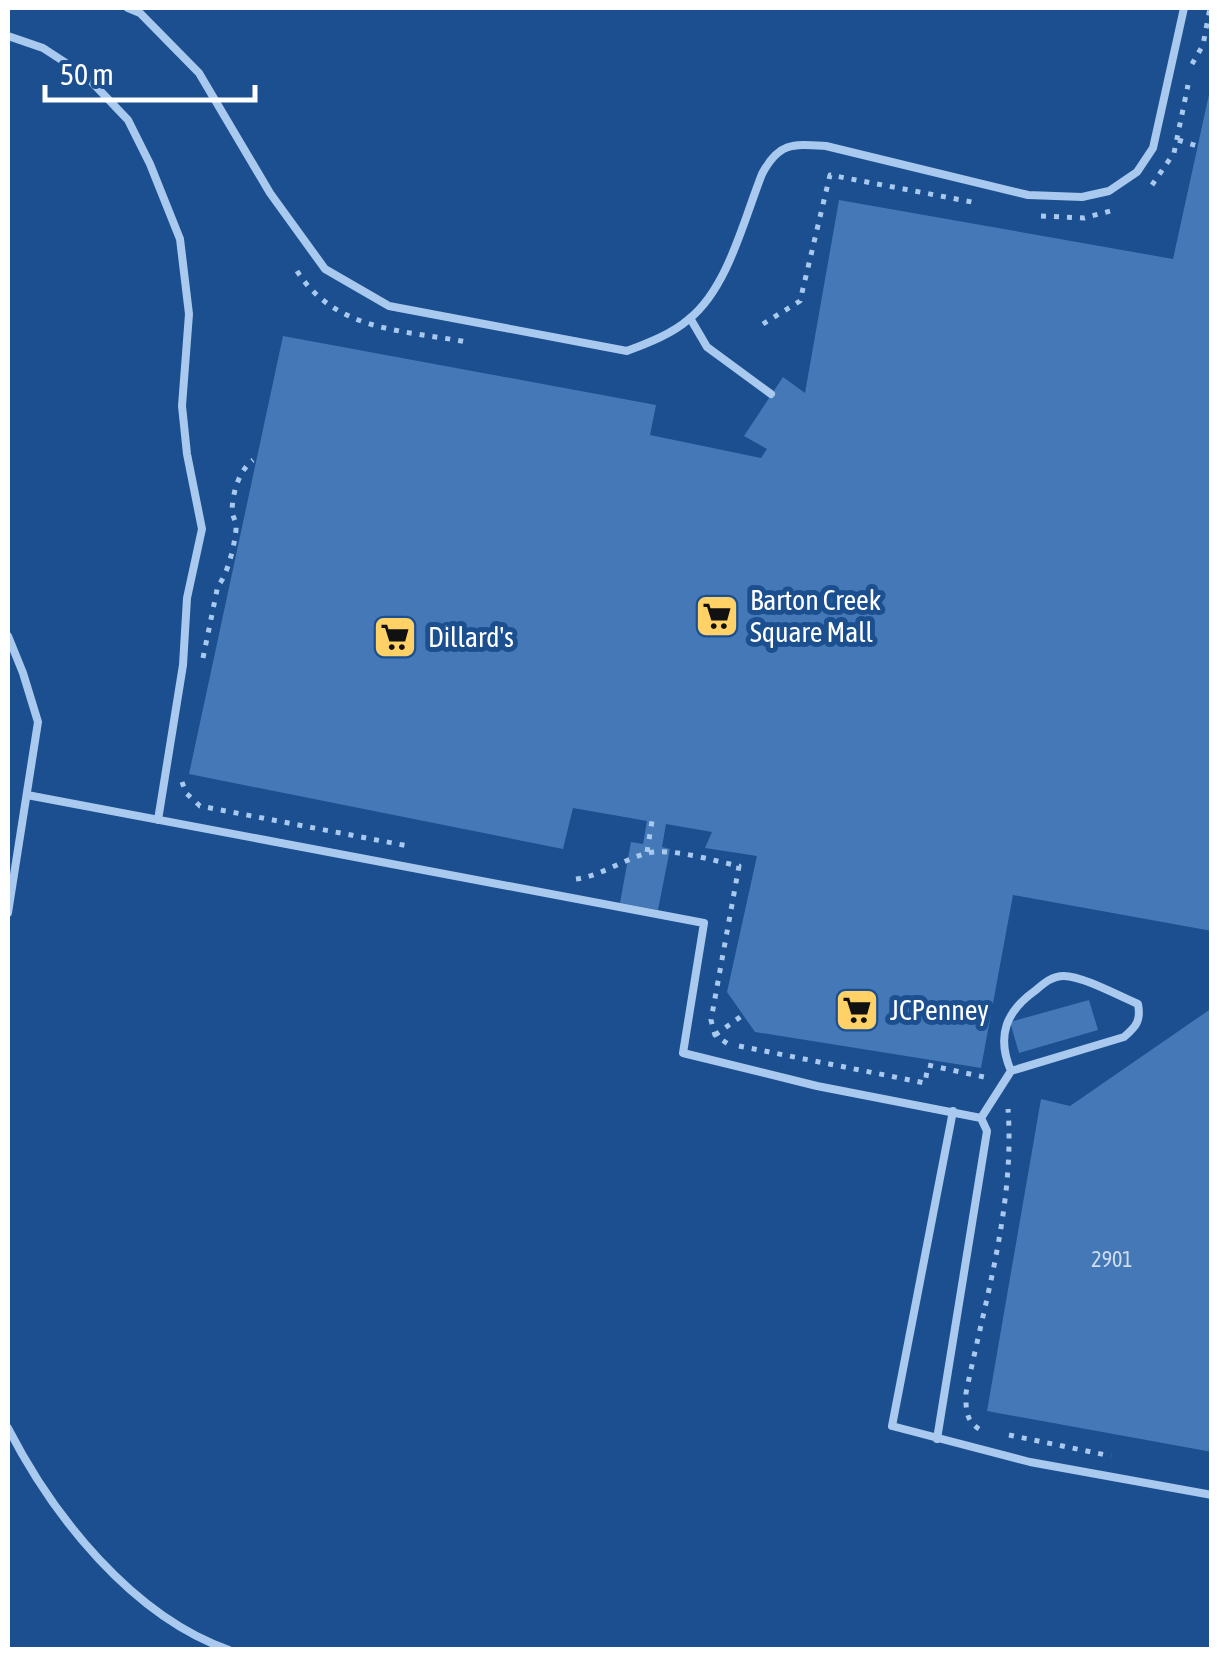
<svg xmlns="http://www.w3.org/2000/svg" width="1219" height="1657" font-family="'Asap Condensed',sans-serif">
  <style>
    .building { fill: #4478b7 }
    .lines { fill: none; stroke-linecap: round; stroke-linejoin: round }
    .path { stroke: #a9c9ee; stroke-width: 5; stroke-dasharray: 5 8; stroke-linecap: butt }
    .service { stroke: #a9c9ee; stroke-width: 8 }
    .labels { text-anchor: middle; stroke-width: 10; stroke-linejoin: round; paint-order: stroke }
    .number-label { font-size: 22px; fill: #d0dded }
    .poi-label { font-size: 28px; fill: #fff; stroke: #1b4f8f; text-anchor: start }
  </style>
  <rect width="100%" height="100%" fill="#1b4f8f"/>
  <path class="building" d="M1210 90 1212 931 1013 895 981 1068 755 1032 727 992 757 856 705 848 712 832 666 824 662 847 670 849 658 910 620 903 631 842 643 844 647 821 573 808 563 849 189 774 283 336 656 405 650 435 761 458 767 449 744 436 783 377 805 393 839 200 1173 259Z
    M1089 1000 1098 1030 1019 1053 1010 1022Z
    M1212 1008V1452L987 1411 1041 1099 1070 1106Z"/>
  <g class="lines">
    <path class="path" d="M1192 64 1203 45 1210 8
      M1178 140 1197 146
      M1152 185 1174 153 1188 85
      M1041 216 1084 218 1114 210
      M297 271C335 331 402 330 467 342
      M763 324 800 301 830 175 972 202
      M203 658 218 585C227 578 237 537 236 525 235 519 232 515 232 510 233 491 239 471 253 460
      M182 782 186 793 200 806 408 846
      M647 852 652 821
      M576 879C600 876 621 861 644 854 667 846 714 861 739 866L711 1020 715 1035 728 1044
      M715 1035 743 1015
      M739 1046 925 1083 928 1065 984 1077 983 1081
      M979 1429C965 1420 966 1408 966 1393 985 1300 1015 1204 1008 1109
      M1009 1435 1111 1456"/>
    <path class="service" d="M128 8 140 13 199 73 270 193 325 269 389 306 627 351C648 343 672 334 689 319 728 288 744 219 762 174 779 142 793 144 826 146L1028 195 1082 197 1109 191 1137 172 1153 148 1184 8
      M8 36 43 48 86 76 128 120 150 164 180 239 189 314 182 406 187 454 202 529 187 598 183 665 158 820
      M690 318 707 347 771 394
      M8 636 23 673 38 722 8 913
      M27 795 704 923 683 1053 817 1086 981 1118 987 1131 937 1439
      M953 1111 892 1426 1030 1462 1212 1495
      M981 1118 1011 1071 1124 1037C1137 1026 1141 1020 1138 1004 1119 996 1082 976 1064 976 1052 976 1044 983 1036 990 1006 1011 996 1036 1011 1071
      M8 1428C53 1516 132 1616 229 1650"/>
  </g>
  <defs>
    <g id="supermarket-square" transform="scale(2.25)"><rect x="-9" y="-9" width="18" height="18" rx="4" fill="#ffd166" stroke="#1b4f8f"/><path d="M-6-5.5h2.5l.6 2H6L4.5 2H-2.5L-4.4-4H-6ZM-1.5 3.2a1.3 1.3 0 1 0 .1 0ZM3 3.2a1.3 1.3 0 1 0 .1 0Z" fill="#111"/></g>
  </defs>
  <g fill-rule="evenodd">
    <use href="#supermarket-square" x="717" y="616"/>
    <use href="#supermarket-square" x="395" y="637"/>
    <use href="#supermarket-square" x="857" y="1010"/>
  </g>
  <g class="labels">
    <g class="number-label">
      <text x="1112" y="1267">2901</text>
    </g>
    <g class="poi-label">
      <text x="750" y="610">Barton Creek<tspan x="750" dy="32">Square Mall</tspan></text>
      <text x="428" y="647">Dillard's</text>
      <text x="890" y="1020">JCPenney</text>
    </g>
  </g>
  <rect width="1219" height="1657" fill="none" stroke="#ffffff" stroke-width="20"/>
  <path d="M45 85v15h210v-15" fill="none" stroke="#ffffff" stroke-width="5"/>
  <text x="60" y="85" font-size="30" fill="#ffffff" stroke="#1b4f8f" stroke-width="8" paint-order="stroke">50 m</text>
</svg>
